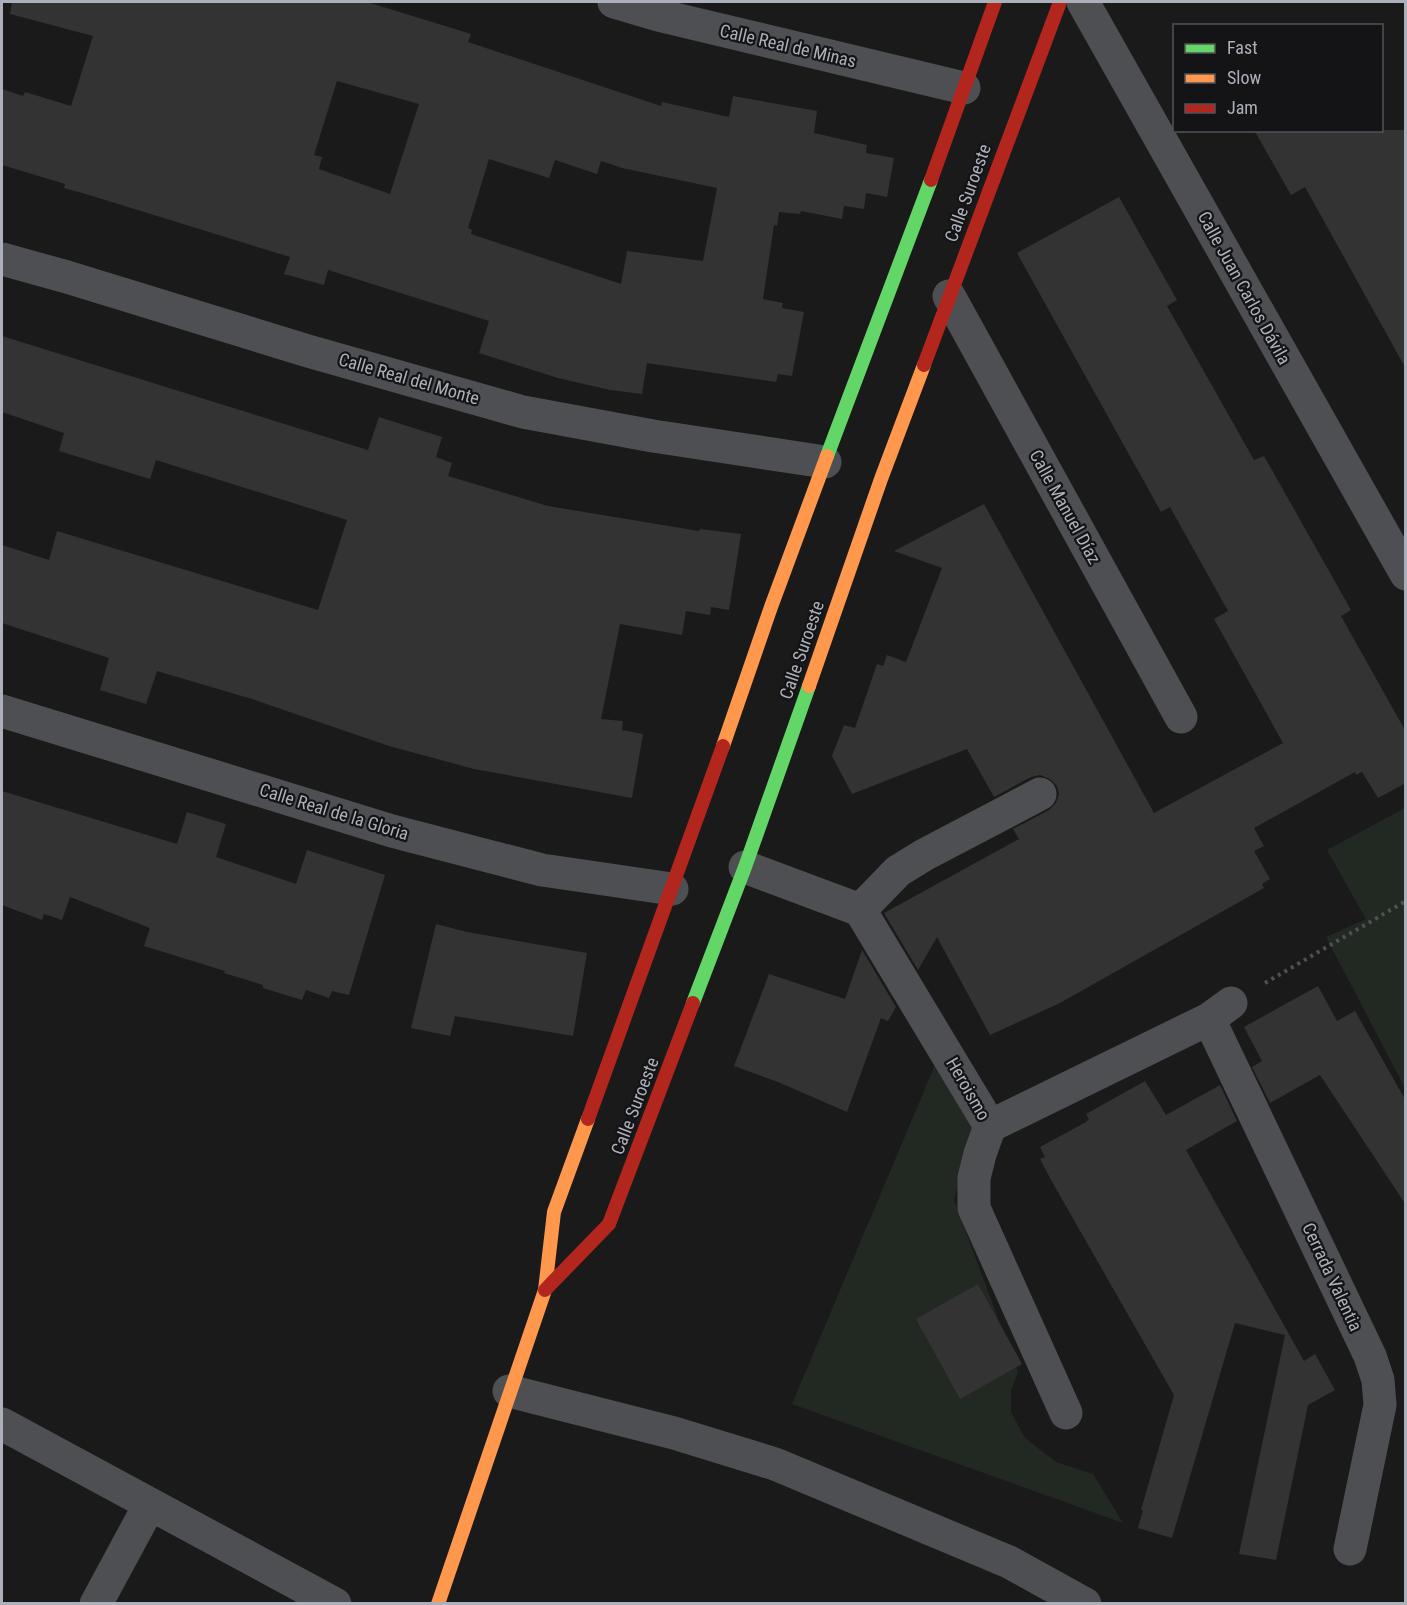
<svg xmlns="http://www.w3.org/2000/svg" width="1407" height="1605" font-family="'Roboto Condensed',sans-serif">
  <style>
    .green { fill: #222923 }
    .building { fill: #333334; fill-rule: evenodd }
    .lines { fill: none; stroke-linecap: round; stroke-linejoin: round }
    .path { stroke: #505154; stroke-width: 4; stroke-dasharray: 3 4.5; stroke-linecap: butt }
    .street { stroke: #4e4f53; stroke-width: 33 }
    .fast { stroke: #63d668; stroke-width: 14 }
    .slow { stroke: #ff974d; stroke-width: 14 }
    .jam { stroke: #b3261e; stroke-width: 14 }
    .labels { text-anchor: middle; stroke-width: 4.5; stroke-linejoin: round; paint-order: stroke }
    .street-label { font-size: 18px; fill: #acb0ba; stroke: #141416 }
  </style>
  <rect width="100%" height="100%" fill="#1a1a1a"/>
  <path class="green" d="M1405 808V1088L1326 937 1366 919 1327 850Z
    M943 1046 981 1109 954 1200 1018 1372 1011 1391V1412L1025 1438 1056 1462 1093 1474 1123 1523 792 1404Z"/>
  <path class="building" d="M12 2H367L471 34 468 42 480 46 661 106 662 102 729 117 733 96 817 111 814 133 867 145 866 153 894 158 887 197 866 193 864 209 844 206 842 219 801 211 800 214 779 212 777 226 774 225 763 299 783 303 782 308 804 312 792 376 778 374 776 382 647 363 642 394 610 390 558 378 479 353 489 321 328 270 324 285 284 274 290 257 89 195 64 188 65 184 2 165V89L23 96 25 92 71 106 93 36 10 14ZM337 81 419 104 390 194 319 169 322 157 314 155ZM489 159 549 178 555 160 597 174 601 161 622 168 717 188 703 261 627 251 621 284 471 234 472 230 468 228Z
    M1254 130H1406V369L1305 187 1291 195Z
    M1119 197 1177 300 1167 306 1254 460 1264 456 1351 610 1341 616 1406 732V783L1378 798 1362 772 1356 775 1355 772 1254 828 1264 846 1254 851 1270 879 1262 884 1264 888 1060 1003 990 1035 937 937 918 970 884 913 1019 839 1013 829 1049 810 1056 803 1059 794 1057 786 1050 779 1040 775 1031 777 994 797 967 749 852 794 832 756 844 725 855 728 877 664 883 666 887 655 906 662 942 568 894 551 984 504 1154 813 1283 743 1214 619 1228 611 1170 507 1161 512 1017 253Z
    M2 336 368 450 379 417 442 437 436 457 452 463 448 476 548 506 699 531 700 529 741 534 729 610 711 607 710 615 686 611 682 635 620 624 601 719 623 721 622 730 643 734 632 798 474 769 389 746 252 699 157 671 146 704 100 690 109 658 2 623V545L49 560 57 531 318 610 347 520 156 460 150 479 59 451 64 433 2 412Z
    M2 791 177 844 187 812 226 824 216 857 296 884 307 850 385 875 349 995 332 991 329 998 306 990 302 1000 263 988V985L224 973 225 971 144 946 150 928 70 897 62 920 44 914 42 920 2 905Z
    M436 924 467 932 587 953 573 1036 455 1016 450 1036 411 1028Z
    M862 950 896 1007 888 1021 881 1018 847 1112 778 1082 734 1066 769 974 845 999Z
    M1318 986 1337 1021 1355 1011 1406 1101V1205L1320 1075 1270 1103 1252 1067 1262 1061 1244 1027Z
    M1145 1081 1166 1115 1220 1085 1237 1121 1186 1150 1304 1361 1315 1354 1335 1390 1308 1405 1276 1560 1239 1554 1285 1335 1235 1323 1172 1538 1138 1528 1143 1510H1141L1174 1395 1051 1180 1040 1159 1045 1157 1040 1147 1086 1122 1089 1119 1086 1114Z
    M978 1284 1022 1364 960 1399 916 1319Z"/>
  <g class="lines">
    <path class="path" d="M1265 983 1406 901"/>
    <path class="street" d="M614 2 658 15 964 88
      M1083 2 1406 574
      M2 259 67 277 308 351 523 412 653 436 825 462
      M949 296 1181 717
      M2 711 392 831 542 870 672 889
      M745 867 860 910
      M860 910 990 1126 980 1154 974 1178V1208L1066 1413
      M860 910 898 871 924 855 1040 794
      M1209 1019 1370 1356 1378 1380 1380 1405 1350 1549
      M990 1126 1209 1019 1231 1003
      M509 1391 674 1433 775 1464 1009 1562 1085 1604
      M2 1424 335 1604
      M96 1604 150 1504"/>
    <path class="fast" d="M827 456 931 180
      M693 1003 745 867 809 686"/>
    <path class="slow" d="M809 686 881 479 924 365
      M723 746 771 607 827 456
      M438 1604 545 1290 554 1212 588 1119"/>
    <path class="jam" d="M931 180 995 2
      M924 365 1060 2
      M588 1119 723 746
      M545 1290 609 1224 693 1003"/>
  </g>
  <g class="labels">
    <g class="street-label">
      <text transform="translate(788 46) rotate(13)" y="6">Calle Real de Minas</text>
      <text transform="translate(968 193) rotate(-70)" y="6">Calle Suroeste</text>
      <text transform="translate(1244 288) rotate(61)" y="6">Calle Juan Carlos Dávila</text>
      <text transform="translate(409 379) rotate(16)" y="6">Calle Real del Monte</text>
      <text transform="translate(1065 507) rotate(61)" y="6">Calle Manuel Díaz</text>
      <text transform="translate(802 650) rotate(-71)" y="6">Calle Suroeste</text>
      <text transform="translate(334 812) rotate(17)" y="6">Calle Real de la Gloria</text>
      <text transform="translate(968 1089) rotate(60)" y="6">Heroismo</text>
      <text transform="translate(635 1106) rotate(-69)" y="6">Calle Suroeste</text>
      <text transform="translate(1332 1277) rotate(65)" y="6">Cerrada Valentia</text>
    </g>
  </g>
  <rect width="1407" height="1605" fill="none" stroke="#acb0ba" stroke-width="6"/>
  <rect x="1173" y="24" width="210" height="108" fill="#141416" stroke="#515258" stroke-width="1.5"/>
  <rect x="1185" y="44" width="30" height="9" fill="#63d668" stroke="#515258" stroke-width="1.5"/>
  <text x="1227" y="54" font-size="18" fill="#acb0ba">Fast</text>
  <rect x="1185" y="74" width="30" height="9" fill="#ff974d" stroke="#515258" stroke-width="1.5"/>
  <text x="1227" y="84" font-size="18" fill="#acb0ba">Slow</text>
  <rect x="1185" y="104" width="30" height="9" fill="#b3261e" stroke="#515258" stroke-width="1.5"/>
  <text x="1227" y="114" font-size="18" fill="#acb0ba">Jam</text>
</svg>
